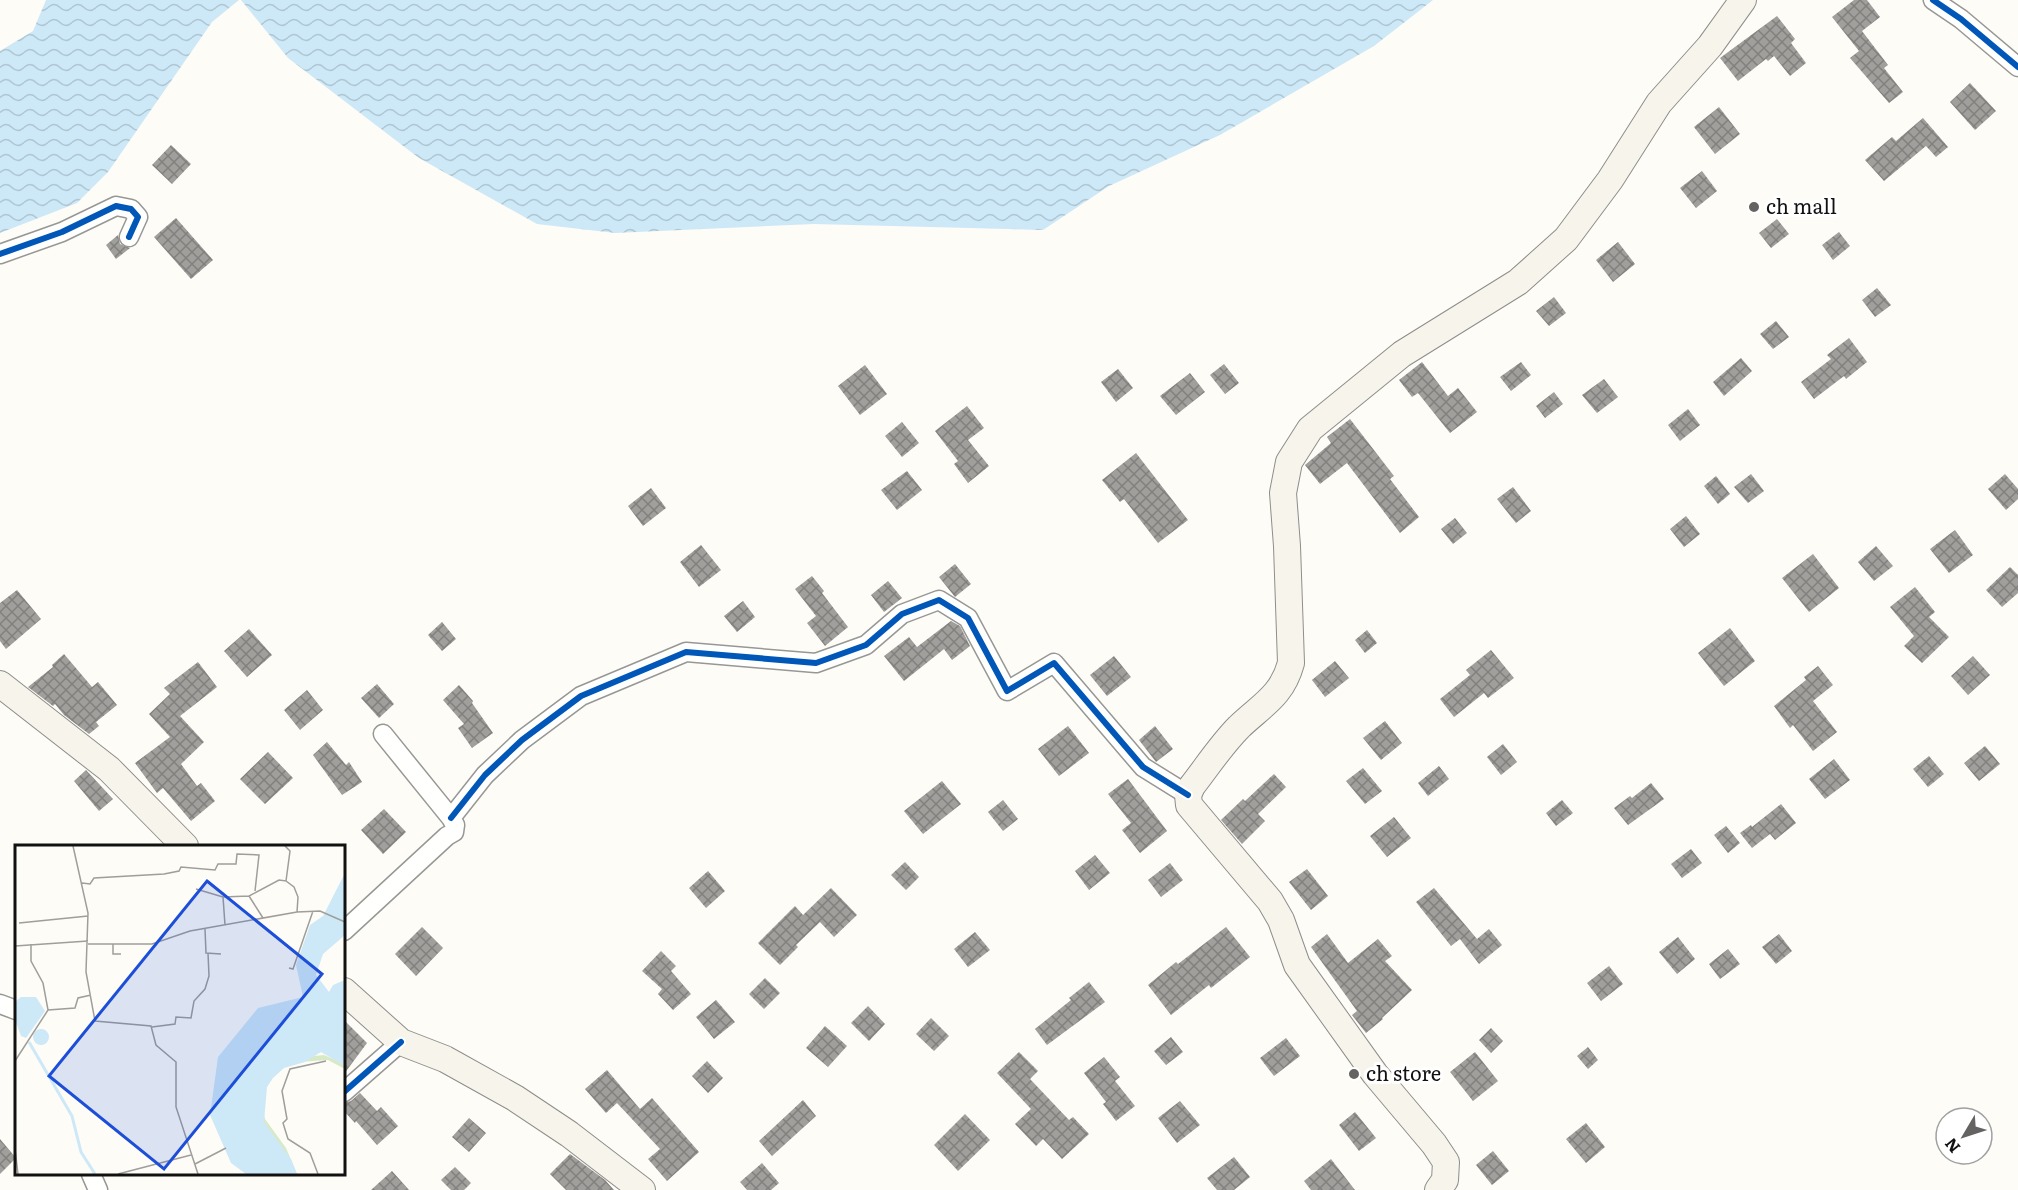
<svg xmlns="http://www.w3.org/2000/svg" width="2018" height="1190" font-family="Literata,serif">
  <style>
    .water { fill: url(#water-waves) }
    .building { fill: url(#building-cross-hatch) }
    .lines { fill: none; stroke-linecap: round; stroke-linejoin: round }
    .minor-casing { stroke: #979795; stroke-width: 21 }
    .secondary-casing { stroke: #8e8d8b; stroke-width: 28 }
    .minor { stroke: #fffffe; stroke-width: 18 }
    .secondary { stroke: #f6f4eb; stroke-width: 26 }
    .cycleway-casing { stroke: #fff; stroke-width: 10 }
    .cycleway { stroke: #0057b8; stroke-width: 6 }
    .poi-dot { fill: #646362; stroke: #fff; stroke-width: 2 }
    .labels { text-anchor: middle; stroke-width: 6; stroke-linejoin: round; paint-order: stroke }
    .poi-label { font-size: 20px; fill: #111; stroke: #fff; text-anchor: start }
    .inset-river { fill: none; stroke: #cde8f7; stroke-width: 3 }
    .inset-road { fill: none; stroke: #9f9e9b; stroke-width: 1.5 }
    .view { fill: #1d4ed8; fill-opacity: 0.15; stroke: #1d4ed8; stroke-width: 3 }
    .inset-edge { fill: none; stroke: #111; stroke-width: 3 }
  </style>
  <defs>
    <pattern id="water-waves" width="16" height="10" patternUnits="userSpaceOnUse" patternTransform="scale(1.5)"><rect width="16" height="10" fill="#cde8f7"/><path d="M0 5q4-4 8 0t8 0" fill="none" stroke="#afc6d3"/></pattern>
    <pattern id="building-cross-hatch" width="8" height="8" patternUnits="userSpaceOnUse" patternTransform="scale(1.5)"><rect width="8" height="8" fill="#a19f9c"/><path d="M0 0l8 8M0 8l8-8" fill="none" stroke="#82807e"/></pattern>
  </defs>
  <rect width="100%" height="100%" fill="#fdfcf7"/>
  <path class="water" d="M46 0H239L212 22 108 172 77 203 0 233V51L33 31Z
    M241 0H1433L1374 46 1220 135 1109 186 1043 230 814 224 615 233 537 224 419 158 288 58Z"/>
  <path class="building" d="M1854 0H1867L1880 17 1862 31 1888 65 1884 68 1903 92 1889 103 1850 58 1859 51 1832 17Z
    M1777 16 1795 39 1791 43 1806 63 1790 76 1774 56 1768 61 1766 59 1738 81 1720 58Z
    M1970 83 1996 111 1975 130 1950 102Z
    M1719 107 1740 134 1715 154 1694 127Z
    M1923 118 1948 147 1936 157 1926 146 1884 181 1865 160 1892 137 1896 141Z
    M171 145 191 164 172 184 152 165Z
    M1702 171 1717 191 1696 208 1680 188Z
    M176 218 213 260 191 279 154 237Z
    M1777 219 1789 234 1771 248 1759 233Z
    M1839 232 1850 246 1833 260 1822 245Z
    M118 235 120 244 130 248 116 259 106 245Z
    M1618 242 1635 264 1613 282 1596 260Z
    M1877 288 1891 305 1875 317 1862 300Z
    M1554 297 1566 313 1549 326 1536 311Z
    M1776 321 1789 337 1773 349 1760 334Z
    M1849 338 1867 362 1846 379 1844 376 1814 399 1801 382 1831 359 1827 355Z
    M1741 358 1752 371 1724 396 1713 382Z
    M1422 362 1448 396 1458 388 1477 412 1450 433 1418 393 1412 397 1399 380Z
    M1521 362 1531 375 1511 391 1500 377Z
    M1224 364 1239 383 1225 394 1210 375Z
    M865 365 887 394 860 415 838 386Z
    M1118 369 1133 388 1116 402 1101 382Z
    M1190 373 1205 392 1176 415 1160 396Z
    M1604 379 1618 397 1597 413 1582 395Z
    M1554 392 1563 404 1545 418 1536 406Z
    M967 406 984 428 968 440 989 466 968 483 954 464 958 461 935 431Z
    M1688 409 1700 425 1680 441 1668 425Z
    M1350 419 1394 476 1390 479 1419 517 1400 533 1347 463 1320 484 1305 465 1331 443 1327 437Z
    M902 422 919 443 902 457 885 436Z
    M1136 453 1188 520 1158 543 1124 499 1120 502 1102 480Z
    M907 471 922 490 897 510 881 490Z
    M1751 474 1764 491 1748 503 1734 487Z
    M2005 474 2018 489V499L2006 510 1988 489Z
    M1716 476 1730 494 1718 504 1704 486Z
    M1513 487 1531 511 1516 523 1497 499Z
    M651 488 666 508 643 526 628 506Z
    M1686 516 1700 534 1684 547 1670 529Z
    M1455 518 1467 533 1453 544 1441 529Z
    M1955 530 1973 555 1949 573 1930 549Z
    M701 545 721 570 699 587 680 562Z
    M1876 546 1893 566 1874 581 1858 562Z
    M1813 554 1839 588 1809 612 1782 578Z
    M955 564 971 584 955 597 939 577Z
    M2010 567 2018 575V593L2002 607 1986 590Z
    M812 576 824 591 822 593 848 627 825 646 807 623 816 616 795 589Z
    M888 581 902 598 884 612 871 595Z
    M1915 587 1935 612 1929 617 1949 637 1922 663 1904 646 1914 636 1890 607Z
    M17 590 41 619 6 649 0 641V603Z
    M743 601 755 617 737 632 724 616Z
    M951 621 960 626 970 646 952 660 944 649 904 681 884 656 909 637 917 647Z
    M442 622 456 639 442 651 428 635Z
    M1730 628 1755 661 1724 686 1698 653Z
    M249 629 272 655 247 677 224 651Z
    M1367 630 1377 643 1365 653 1355 640Z
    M1491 650 1514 678 1488 698 1484 693 1454 717 1440 699 1470 675 1466 670Z
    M64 654 92 687 98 682 117 705 96 722 99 726 89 734 64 715 55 704 53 706 28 687 53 667 52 665Z
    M1114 656 1131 677 1107 696 1090 675Z
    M1973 656 1990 675 1968 695 1951 676Z
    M1335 661 1349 678 1325 697 1312 680Z
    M198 662 217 687 180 716 204 742 181 764 197 786 201 783 215 801 191 821 163 788 157 793 135 763 170 737 149 714 170 694 164 688Z
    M1818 666 1833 685 1813 701 1837 732 1813 751 1793 725 1790 728 1774 706 1806 680 1804 677Z
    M377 684 394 704 379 718 361 698Z
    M459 685 473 701 472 703 493 733 472 748 458 728 464 724 443 700Z
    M307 690 323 710 300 730 284 710Z
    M1385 721 1402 743 1381 760 1363 738Z
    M1068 726 1089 753 1059 776 1038 749Z
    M1155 726 1173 749 1156 762 1139 740Z
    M327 742 346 765 349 762 362 782 342 795 313 755Z
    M1503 744 1517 762 1501 775 1487 757Z
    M1985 746 2000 764 1979 781 1964 763Z
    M268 752 293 778 265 804 240 779Z
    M1929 756 1944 774 1928 787 1913 769Z
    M1834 759 1850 780 1825 799 1809 779Z
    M1439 766 1449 779 1428 796 1418 783Z
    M1363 768 1382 791 1365 804 1346 781Z
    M86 770 113 799 99 811 74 781Z
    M1274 774 1286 787 1258 814 1265 821 1242 844 1221 820 1243 799 1245 801Z
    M1128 779 1167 831 1140 853 1122 830 1131 823 1108 794Z
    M942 781 961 804 923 834 904 811Z
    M1651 783 1664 799 1628 825 1614 808 1630 796 1632 798Z
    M1003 800 1018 819 1003 831 988 812Z
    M1562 800 1573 813 1556 826 1546 813Z
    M1781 804 1796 823 1775 840 1770 834 1752 848 1740 833 1751 825 1752 827Z
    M384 809 406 832 383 854 361 830Z
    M1394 817 1411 838 1387 857 1370 836Z
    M1726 826 1740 843 1728 853 1714 835Z
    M1691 849 1702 863 1682 878 1671 864Z
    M1095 855 1110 873 1089 890 1075 871Z
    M905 862 919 877 906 890 891 875Z
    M1170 863 1183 880 1161 897 1148 880Z
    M1307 869 1328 896 1311 910 1289 882Z
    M708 871 725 891 706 908 689 888Z
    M831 888 857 915 834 937 820 922 796 945 798 947 780 965 758 943 795 906 803 915Z
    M1434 888 1477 939 1489 929 1502 945 1479 964 1460 939 1451 946 1416 902Z
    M422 927 443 948 416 976 395 954Z
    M1226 927 1250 957 1211 988 1209 985 1171 1015 1148 985 1176 962 1178 964Z
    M975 932 990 950 968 967 954 949Z
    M1327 934 1348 963 1378 939 1392 956 1385 961 1412 990 1382 1018 1383 1019 1366 1033 1352 1015 1357 1011 1311 947Z
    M1779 934 1792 951 1776 964 1762 947Z
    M1678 937 1695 959 1677 974 1659 952Z
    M1728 949 1740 964 1720 979 1709 964Z
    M661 951 676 966 671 971 691 994 673 1010 658 994 662 989 642 971Z
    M1609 966 1623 984 1601 1001 1587 983Z
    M765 978 780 993 764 1009 749 994Z
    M1089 982 1105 1002 1047 1045 1035 1029 1071 1000 1069 998Z
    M716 1000 735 1022 714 1039 696 1017Z
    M868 1006 885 1024 869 1041 851 1023Z
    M931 1018 949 1036 934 1051 916 1034Z
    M344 1020 367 1043 344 1074Z
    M825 1026 847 1046 828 1067 806 1048Z
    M1491 1028 1503 1041 1491 1053 1479 1040Z
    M1171 1037 1183 1052 1166 1065 1154 1051Z
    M1286 1038 1300 1056 1274 1076 1260 1058Z
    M1588 1047 1598 1060 1588 1069 1577 1056Z
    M1019 1052 1038 1071 1030 1079 1069 1120 1073 1117 1089 1134 1062 1159 1043 1139 1036 1146 1015 1124 1031 1109 997 1073Z
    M1475 1052 1498 1081 1473 1101 1450 1072Z
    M1104 1057 1120 1077 1115 1081 1135 1106 1116 1121 1103 1104 1106 1102 1084 1073Z
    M707 1061 723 1078 708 1093 692 1076Z
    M607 1070 640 1109 652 1098 699 1152 667 1181 648 1159 660 1149 617 1103 606 1113 585 1089Z
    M360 1093 377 1111 381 1107 398 1126 377 1145 356 1121 355 1123 344 1111V1103L351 1101Z
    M803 1100 816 1116 772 1156 759 1141Z
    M1180 1101 1200 1125 1177 1143 1158 1118Z
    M1355 1112 1376 1138 1359 1151 1339 1125Z
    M965 1114 990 1140 958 1171 934 1145Z
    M469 1118 486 1133 469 1152 452 1137Z
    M1586 1123 1605 1147 1586 1163 1566 1139Z
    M0 1139 16 1158 0 1174Z
    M1493 1151 1509 1171 1492 1185 1476 1165Z
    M570 1154 605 1180 614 1190H566L550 1174Z
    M1234 1157 1250 1177 1234 1190H1217L1207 1178Z
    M1331 1159 1355 1190H1311L1304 1181Z
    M762 1163 779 1183 771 1190H747L740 1182Z
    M455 1167 471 1183 464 1190H451L441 1180Z
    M392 1171 409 1190H371Z"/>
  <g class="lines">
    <g class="minor-casing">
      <path id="minor" d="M1933 0 1961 19 2018 67
        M0 254 62 232 116 206 131 209 138 217 129 237
        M451 818 485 775 522 740 581 696 686 652 816 663 866 645 902 614 939 600 968 618 1007 691 1054 663 1143 767 1188 795
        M344 931 447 836 454 832 455 825 451 818 383 734
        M0 1004 16 1010
        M344 1092 401 1042
        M91 1174 98 1190"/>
    </g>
    <g class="secondary-casing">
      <path id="secondary" d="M0 684 109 769 185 846
        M344 991 401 1042 445 1059 515 1098 569 1134 642 1190
        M1438 1190 1445 1180 1446 1162 1434 1144 1375 1074 1297 965 1281 920 1270 901 1189 805 1188 795 1192 786C1207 767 1221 745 1239 727 1262 705 1282 696 1291 663L1287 546 1283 493 1289 462 1310 429 1402 354 1518 282 1566 239 1610 180 1659 103 1710 46 1743 0"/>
    </g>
    <use href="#minor" class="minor"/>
    <use href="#secondary" class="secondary"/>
    <g class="cycleway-casing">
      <path id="cycleway" d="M1933 0 1961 19 2018 67
        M0 254 62 232 116 206 131 209 138 217 129 237
        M451 818 485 775 522 740 581 696 686 652 816 663 866 645 902 614 939 600 968 618 1007 691 1054 663 1143 767 1188 795
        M344 1092 401 1042"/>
    </g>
    <use href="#cycleway" class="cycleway"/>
  </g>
  <g class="poi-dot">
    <circle cx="1754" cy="207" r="6"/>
    <circle cx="1354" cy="1074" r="6"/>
  </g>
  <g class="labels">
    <g class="poi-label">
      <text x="1766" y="214">ch mall</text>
      <text x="1366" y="1081">ch store</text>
    </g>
  </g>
  <g transform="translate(15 845)">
    <rect width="330" height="330" fill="#fdfcf7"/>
    <path d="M309 210 330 219V224L313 215 269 218 242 240 250 274 271 303 282 329 245 277 235 240 261 215Z" fill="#d8eac5"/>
    <path d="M330 28V90L308 109 301 130 314 147 318 140 330 135V221L306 207 290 217 269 223 258 233 252 242 249 277 276 314 282 329H231L216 318 195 270 203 212 243 163 288 152 281 120 295 80 308 71ZM6 152H21L30 166 11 193 6 191 1 177V156ZM18 192a8 8 0 1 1 16 0a8 8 0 1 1-16 0Z" fill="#cde8f7"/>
    <path class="inset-river" d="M14 197 57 271 66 307 80 329"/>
    <path class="inset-road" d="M58 1 73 68 71 127 80 176 136 181 141 200 161 217V262L183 329M271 36 279 42 283 52 282 67M67 38 75 39 79 33 149 29 164 26 166 22 200 25 203 19H221L222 9 244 10 240 46M181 44 208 52M208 52 210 80M208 52 234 51M248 73 234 51 264 35 271 36 275 6 270 1M4 78 73 71M190 84 191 108 206 109M16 99V116L28 138 33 165M73 99H137L175 86 282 67 305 66 330 77M98 99V109H106M0 101 73 96M274 123 278 124 298 66M137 182 160 179 161 172 176 173 179 156 190 144 194 131 193 108M0 216 33 165 60 163 63 153 76 150M0 304 3 329M180 319 211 303M103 329 176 310M303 329 295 308 273 294 268 278 272 274 267 246 275 224 311 216"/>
    <path class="view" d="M192 36 307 129 149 324 34 231Z"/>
    <rect width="330" height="330" class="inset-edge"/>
  </g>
  <g transform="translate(1964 1136) rotate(231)"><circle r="28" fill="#ffffff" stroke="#a0a0a0" stroke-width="1.5"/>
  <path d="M0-4.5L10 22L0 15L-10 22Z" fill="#646362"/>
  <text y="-9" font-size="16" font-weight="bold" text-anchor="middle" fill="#111111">N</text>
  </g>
</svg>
